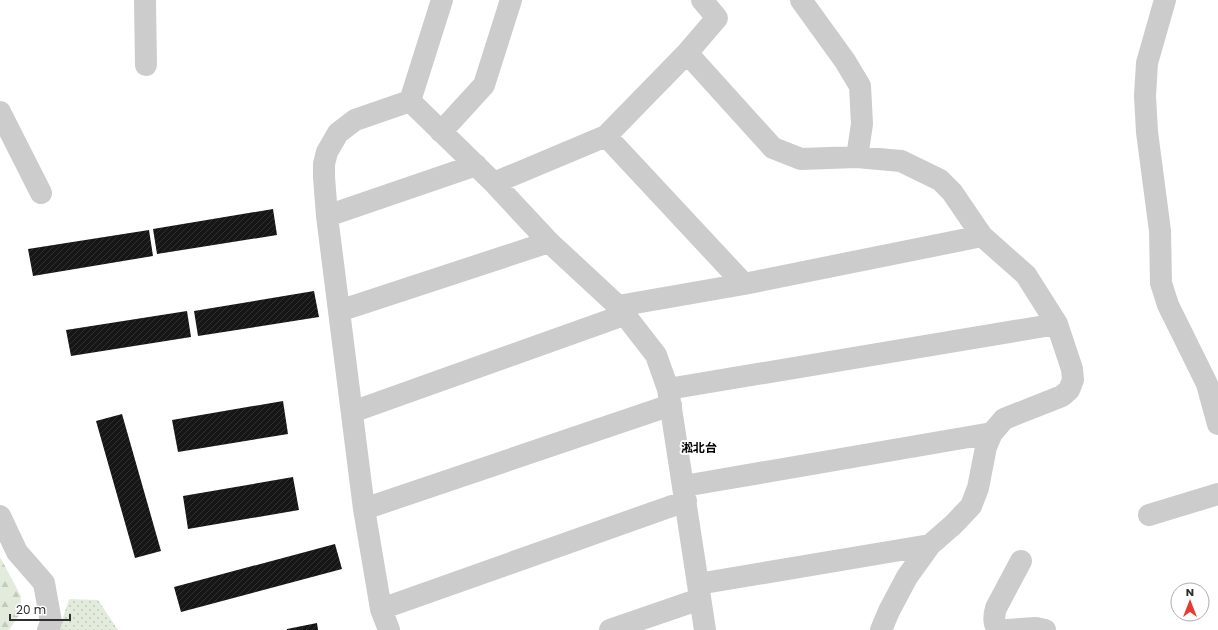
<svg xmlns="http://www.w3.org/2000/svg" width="1218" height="630" font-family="Poppins,'Noto Sans JP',sans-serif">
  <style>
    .forest { fill: url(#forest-firs) }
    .park { fill: url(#park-dots) }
    .building { fill: url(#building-hatch) }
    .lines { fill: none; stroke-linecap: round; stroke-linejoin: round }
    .street { stroke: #ccc; stroke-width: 22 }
    .labels { text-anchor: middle; stroke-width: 4; stroke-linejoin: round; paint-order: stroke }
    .quarter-label { font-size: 12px; font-weight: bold; fill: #000; stroke: #fff }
  </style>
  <defs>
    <pattern id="forest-firs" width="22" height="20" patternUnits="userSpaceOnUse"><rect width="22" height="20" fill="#e3ecdc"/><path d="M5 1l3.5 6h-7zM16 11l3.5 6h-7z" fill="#c3cbbd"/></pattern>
    <pattern id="park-dots" width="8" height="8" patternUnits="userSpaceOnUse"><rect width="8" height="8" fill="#e3ecdc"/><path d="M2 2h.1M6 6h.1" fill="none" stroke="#c3cbbd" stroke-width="1.8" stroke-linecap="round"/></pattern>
    <pattern id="building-hatch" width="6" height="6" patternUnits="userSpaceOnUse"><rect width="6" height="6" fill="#161616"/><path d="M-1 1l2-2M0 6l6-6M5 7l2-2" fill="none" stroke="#303030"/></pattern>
  </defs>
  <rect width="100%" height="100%" fill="#fff"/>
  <path class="forest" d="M0 557 21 596 20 614 9 630H0Z"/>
  <path class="park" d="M69 599 98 600 118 630H59Z"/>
  <path class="building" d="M273 209 277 235 157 254 153 229Z
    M149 230 153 256 33 276 28 249Z
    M314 291 319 317 198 336 194 311Z
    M187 311 191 337 71 356 66 330Z
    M283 401 288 434 178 452 172 420Z
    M122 414 161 551 135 558 96 421Z
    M293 477 299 510 188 529 183 496Z
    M335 544 342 569 181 612 174 587Z
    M317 623 318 630H287V629Z"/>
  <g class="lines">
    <path class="street" d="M145 0 146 65
      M801 0 845 61 860 86 862 124 857 157 901 161 940 180 952 192 982 236 1026 275 1057 324 1072 369 1073 380 1069 390 1062 396 1004 419 992 433 986 447 978 488 971 506 954 524 930 545 907 577 889 611 881 630
      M1165 0 1147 63 1145 96 1147 132 1160 231 1161 283 1168 305 1207 384 1218 424
      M687 53 773 148 801 159 857 157
      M410 101 494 183 549 242 618 306 656 355 668 389 705 630
      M410 101 442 0
      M0 112 41 193
      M441 132 484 85 511 0
      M606 136 744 284
      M494 183 606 136 687 53 717 18 702 0
      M327 216 476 165
      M618 306 744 284 982 236
      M339 311 549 242
      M668 389 1057 324
      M352 412 624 315
      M684 486 992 433
      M364 509 671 405
      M1149 515 1218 494
      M0 516 17 552 44 583 51 622 48 630
      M698 584 930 545
      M381 609 686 501
      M389 630 381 609 364 509 327 216 324 177V164L327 152 338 133 355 120 410 101
      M610 630 700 599
      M1000 630C992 625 994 615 996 608L1021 561
      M1007 630 1036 628 1045 630"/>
  </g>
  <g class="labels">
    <g class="quarter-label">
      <text x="699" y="452">淞北台</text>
    </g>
  </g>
  <g transform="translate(1190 602)"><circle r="19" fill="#ffffff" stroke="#acacac"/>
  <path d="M0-3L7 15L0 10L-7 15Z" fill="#e83a2e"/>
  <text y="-6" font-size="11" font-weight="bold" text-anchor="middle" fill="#2f2f2f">N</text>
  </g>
  <path d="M10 614v6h60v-6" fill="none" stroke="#2f2f2f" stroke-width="2"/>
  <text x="16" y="614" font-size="12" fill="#2f2f2f" stroke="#ffffff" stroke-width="3" paint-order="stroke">20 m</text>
</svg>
